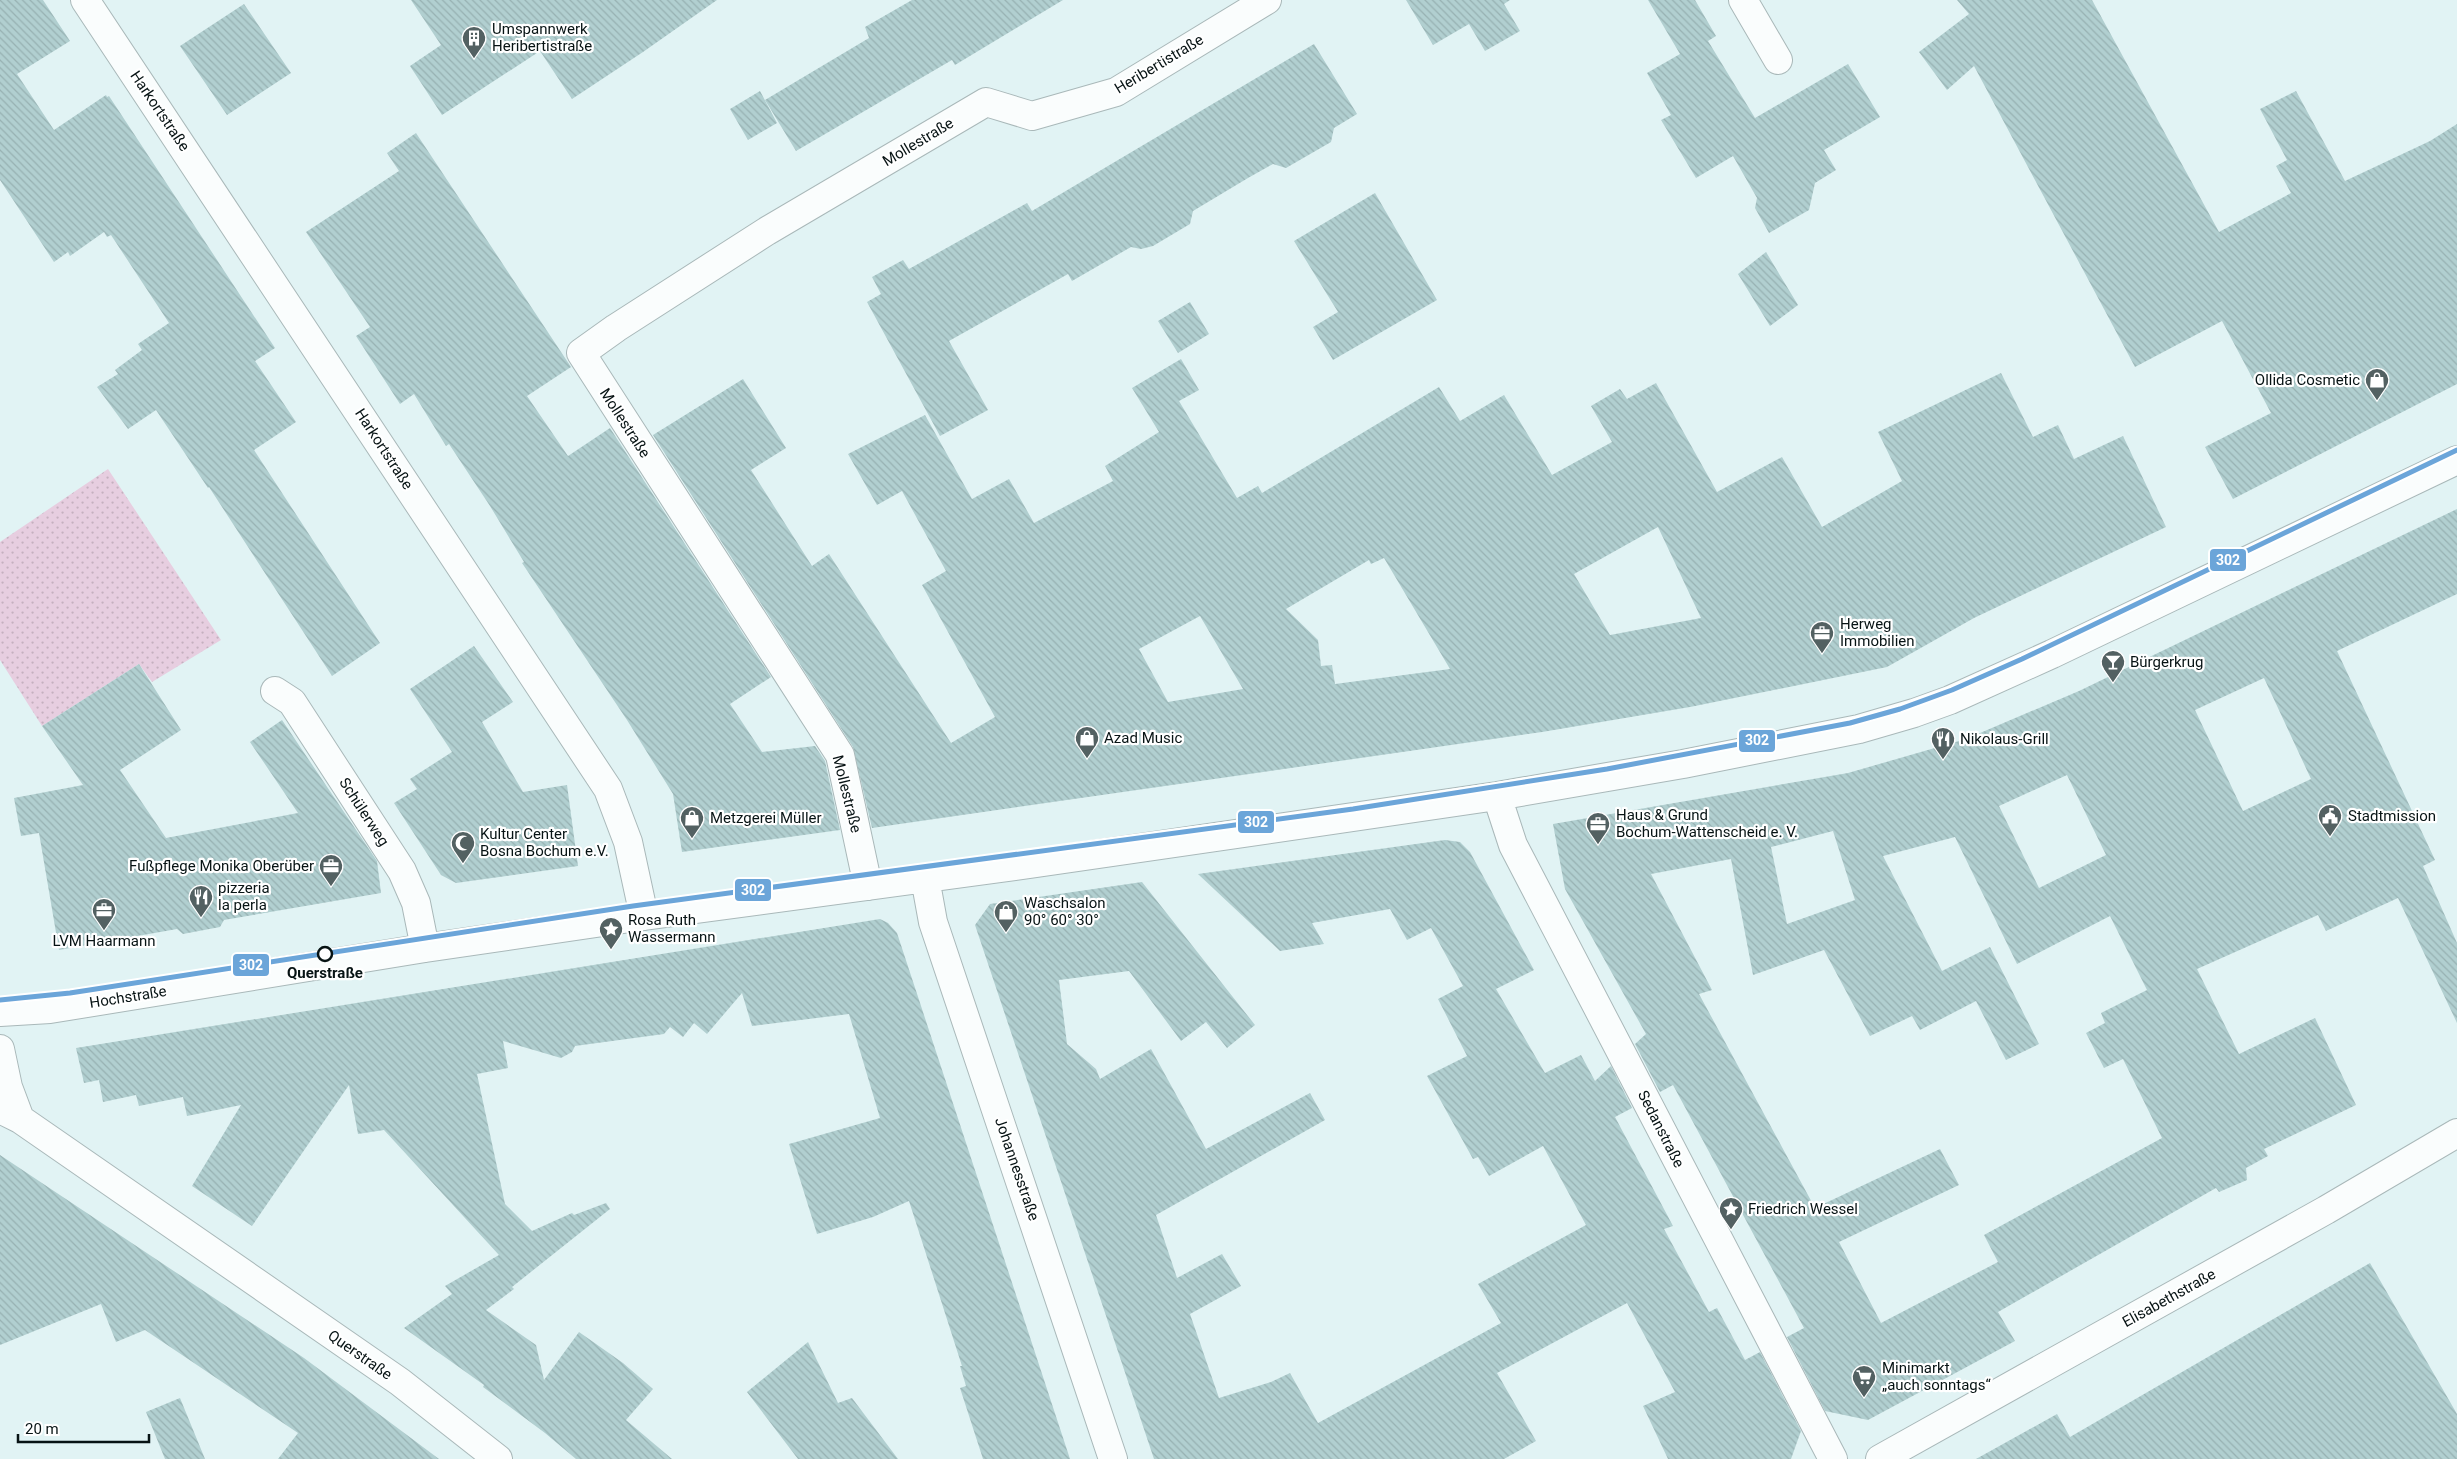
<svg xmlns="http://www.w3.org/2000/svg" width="2457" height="1459" font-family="Roboto,sans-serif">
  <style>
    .park { fill: url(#park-dots) }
    .building { fill: url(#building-back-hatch); fill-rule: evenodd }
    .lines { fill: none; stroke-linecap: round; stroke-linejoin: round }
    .minor-casing { stroke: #a9b8b9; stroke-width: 30 }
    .major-casing { stroke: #a9b8b9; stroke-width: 30 }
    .minor { stroke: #fafdfd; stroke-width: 28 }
    .major { stroke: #fafdfd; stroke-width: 28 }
    .tram-1-casing { stroke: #fff; stroke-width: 9 }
    .tram-1 { stroke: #6ba5d9; stroke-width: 5 }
    .stop-dot { fill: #fff; stroke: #071314; stroke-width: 2.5 }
    .labels { text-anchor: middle; stroke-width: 4.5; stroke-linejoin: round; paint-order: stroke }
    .poi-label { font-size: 15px; fill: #071314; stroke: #fff; text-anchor: start }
    .street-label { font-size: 15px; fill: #071314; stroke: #fff }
    .stop-label { font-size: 15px; font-weight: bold; fill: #071314; stroke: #fff }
    .line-badge { stroke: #fff; stroke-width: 2 }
    .badge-label { font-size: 14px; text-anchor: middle; font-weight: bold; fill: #fff }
  </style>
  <defs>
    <pattern id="park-dots" width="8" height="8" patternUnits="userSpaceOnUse" patternTransform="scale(1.25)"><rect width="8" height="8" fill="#e7cee0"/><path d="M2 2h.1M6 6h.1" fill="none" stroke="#c5b0bf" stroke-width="1.8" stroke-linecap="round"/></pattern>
    <pattern id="building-back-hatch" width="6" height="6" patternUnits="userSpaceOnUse" patternTransform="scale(1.25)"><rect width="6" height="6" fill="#b1cfd0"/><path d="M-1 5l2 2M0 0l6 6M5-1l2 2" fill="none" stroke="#97b1b2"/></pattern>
  </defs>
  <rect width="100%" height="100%" fill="#e1f3f4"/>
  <path class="park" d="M108 469 221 640 152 682 139 664 42 726 0 660V542Z"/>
  <path class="building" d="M0 0H43L70 41 17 74 54 130 106 95 107 97 109 96 275 348 255 361 296 422 254 450 380 643 332 676 209 487 208 488 156 410 128 429 97 387 118 374 115 370 142 350 138 344 169 323 111 235 107 237 104 232 70 256 68 252 54 262 0 180Z
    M411 0H717L643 52 572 99 540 51 442 115 410 66 441 45Z
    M912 0H1063L955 65 952 60 796 151 765 100 869 38 865 27Z
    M1406 0H1510L1504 4 1520 31 1485 51 1469 24 1433 45Z
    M1648 0H1695L1716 36 1708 41 1755 118 1848 64 1880 117 1824 150 1836 170 1815 183 1809 210 1769 233 1755 208 1757 198 1733 156 1696 178 1661 120 1671 115 1647 73 1680 54Z
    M1957 0H2092L2219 232 2291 193 2276 166 2287 160 2260 109 2296 91 2345 181 2430 141 2457 124V384L2233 499 2205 447 2271 413 2222 321 2135 367 1974 66 1947 90 1919 52 1969 14Z
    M244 4 291 73 227 115 180 46Z
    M1314 44 1357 114 1334 128 1331 142 1286 168 1273 164 1248 178 1193 211 1190 224 1153 246 1141 249 1131 247 1072 281 1068 274 949 341 988 410 940 436 867 302 881 294 872 277 903 260 909 269 1027 203 1032 211Z
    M760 91 777 123 748 140 730 109Z
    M416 133 571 367 527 396 568 456 610 428 771 677 730 704 762 752 815 746 825 761 840 830 682 852 673 794 627 720 522 563 524 562 490 506 449 444 446 446 414 394 400 404 356 336 370 327 306 232 399 171 387 153Z
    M1375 193 1437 300 1333 360 1313 327 1338 312 1294 241Z
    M1766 252 1798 305 1770 326 1738 274Z
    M1190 302 1209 334 1178 353 1158 321Z
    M1181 359 1199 390 1179 401 1237 498 1258 486 1262 493 1439 387 1460 421 1504 395 1552 475 1612 442 1591 406 1620 389 1627 399 1656 383 1717 492 1782 457 1822 527 1902 481 1878 432 2001 373 2033 437 2058 425 2074 459 2123 436 2166 527 1974 618 1887 667 1690 707 1542 732 872 828 853 747 653 435 743 379 786 448 751 470 812 566 829 554 951 743 995 717 922 585 946 571 902 491 877 505 848 454 925 415 972 499 1009 479 1034 523 1113 481 1105 466 1159 432 1132 388ZM1658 527 1701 618 1610 635 1574 574ZM1384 558 1450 669 1335 684 1332 665 1321 666 1318 640 1286 609 1369 560 1371 564ZM1200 616 1243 689 1168 702 1139 649Z
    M2457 509V594L2337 651 2435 860 2423 866 2457 943V1023L2398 898 2326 931 2318 915 2197 969 2239 1054 2315 1018 2356 1105 2264 1149 2268 1156 2246 1168 2247 1180 2219 1192 2216 1188 1998 1312 2015 1341 1868 1420 1825 1411 1787 1337 1804 1328 1673 1085 1660 1092 1635 1044 1646 1034 1565 889 1553 824 1848 773 1966 739 2079 691ZM2264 678 2311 779 2243 811 2195 710ZM2067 775 2106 855 2039 888 1999 806ZM1833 831 1855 900 1787 924 1771 847ZM1955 837 2017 964 2110 916 2147 990 2101 1013 2105 1023 2086 1033 2104 1068 2123 1059 2162 1138 1984 1235 1998 1262 1881 1323 1839 1242 1959 1185 1940 1149 1815 1208 1699 994 1712 990 1651 874 1731 859 1753 975 1824 950 1870 1036 1912 1016 1920 1030 1976 1001 2006 1060 2039 1044 1990 947 1942 971 1883 856Z
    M474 646 513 702 482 722 523 792 567 785 578 866 456 883 441 875 394 803 417 789 410 779 452 752 410 689Z
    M139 664 181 730 120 770 166 838 298 813 250 742 282 720 377 861 381 893 224 920 220 927 183 934 177 929 59 950 39 833 21 836 14 798 83 785 42 726Z
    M1445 840 1460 842 1470 852 1534 970 1496 989 1545 1073 1581 1055 1595 1081 1611 1066 1632 1108 1615 1117 1673 1226 1664 1229 1709 1312 1717 1308 1745 1360 1760 1352 1801 1431 1791 1459H1668L1643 1406 1675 1392 1627 1303 1497 1373 1536 1441 1504 1459H1154L975 925 990 904 1142 882 1255 1025 1227 1048 1206 1022 1181 1041 1129 971 1059 980 1067 1044 1096 1069 1100 1079 1151 1049 1206 1149 1310 1093 1325 1120 1156 1215 1177 1278 1222 1254 1241 1286 1190 1314 1219 1398 1271 1382 1290 1373 1318 1423 1501 1323 1478 1284 1586 1225 1543 1146 1489 1176 1478 1157 1473 1159 1427 1076 1467 1056 1438 999 1463 986 1431 928 1407 940 1390 909 1312 923 1324 944 1280 951 1198 874Z
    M880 919 888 923 897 933 1070 1459H983L960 1388 966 1386 960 1366H962L909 1201 873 1217 817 1234 789 1144 880 1118 849 1014 752 1026 742 993 707 1034 694 1023 683 1037 670 1027 664 1034 575 1046 572 1052 561 1058 503 1041 508 1068 477 1074 505 1204 532 1231 572 1213 574 1215 606 1203 610 1209 512 1287 514 1289 486 1310 536 1345 544 1380 579 1332 623 1363 653 1389 626 1420 672 1459H576L545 1433 483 1387 484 1385 404 1328 452 1294 445 1286 499 1255 384 1130 358 1134 349 1085 252 1226 192 1186 241 1105 187 1116 183 1097 139 1106 136 1095 103 1102 99 1080 84 1083 76 1048Z
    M0 1155 304 1358 439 1459H278L298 1433 145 1330 116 1342 101 1304 0 1345Z
    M2370 1263 2457 1414V1459H1976L2057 1414 2070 1437Z
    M808 1342 838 1403 852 1398 898 1459H798L747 1392Z
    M180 1398 205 1459H165L146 1412Z"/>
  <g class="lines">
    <g class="minor-casing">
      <path id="minor" d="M85 0 608 789 628 842 644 916
        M1743 0 1778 60
        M275 691 292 702 402 871 416 903 425 948
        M1497 796 1513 845 1833 1459
        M925 878 933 922 1113 1459
        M868 886 840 755 581 353 616 328 767 231 986 102 1032 116 1116 92 1267 0
        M0 1012 50 1009 425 948 644 916 1030 864 1497 796 1683 764 1859 729 1914 713 1950 700 2052 654 2457 460
        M1880 1459 2326 1210 2457 1133"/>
    </g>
    <g class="major-casing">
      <path id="major" d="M0 1049 8 1087 20 1119
        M0 1109 20 1119 400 1382 498 1459"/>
    </g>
    <use href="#minor" class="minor"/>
    <use href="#major" class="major"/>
    <g class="tram-1-casing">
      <path id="tram-1" d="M0 1000 70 993 633 906 1353 809 1607 769 1850 723 1900 709 1952 690 2022 659 2457 450"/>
    </g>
    <use href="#tram-1" class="tram-1"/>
  </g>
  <defs>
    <g id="building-pin" transform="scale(1.25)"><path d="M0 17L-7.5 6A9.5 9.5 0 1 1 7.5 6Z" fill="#536162" stroke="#fff"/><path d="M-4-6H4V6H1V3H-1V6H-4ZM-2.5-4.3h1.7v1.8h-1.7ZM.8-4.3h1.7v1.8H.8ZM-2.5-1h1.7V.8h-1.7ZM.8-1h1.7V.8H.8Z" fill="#fff"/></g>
    <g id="shop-pin" transform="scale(1.25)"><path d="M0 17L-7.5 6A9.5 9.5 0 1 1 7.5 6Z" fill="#536162" stroke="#fff"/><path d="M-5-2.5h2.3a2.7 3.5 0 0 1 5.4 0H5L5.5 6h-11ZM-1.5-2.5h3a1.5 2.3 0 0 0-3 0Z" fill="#fff"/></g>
    <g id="office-pin" transform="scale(1.25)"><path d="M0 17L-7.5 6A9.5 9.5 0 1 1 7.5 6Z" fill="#536162" stroke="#fff"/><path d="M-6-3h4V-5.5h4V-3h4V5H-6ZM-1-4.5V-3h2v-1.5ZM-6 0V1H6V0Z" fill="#fff"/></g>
    <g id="bar-pin" transform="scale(1.25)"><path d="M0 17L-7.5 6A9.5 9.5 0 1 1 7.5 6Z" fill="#536162" stroke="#fff"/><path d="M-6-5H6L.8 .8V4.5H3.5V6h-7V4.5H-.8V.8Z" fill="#fff"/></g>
    <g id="restaurant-pin" transform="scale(1.25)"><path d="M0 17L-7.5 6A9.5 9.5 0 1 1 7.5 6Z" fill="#536162" stroke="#fff"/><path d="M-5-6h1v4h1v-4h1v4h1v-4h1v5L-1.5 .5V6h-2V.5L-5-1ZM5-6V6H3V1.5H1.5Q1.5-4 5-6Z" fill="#fff"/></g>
    <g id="civic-pin" transform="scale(1.25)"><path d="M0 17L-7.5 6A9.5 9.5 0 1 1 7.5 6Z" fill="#536162" stroke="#fff"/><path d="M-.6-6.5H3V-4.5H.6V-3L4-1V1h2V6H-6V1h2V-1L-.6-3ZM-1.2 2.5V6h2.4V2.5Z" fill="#fff"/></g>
    <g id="mosque-pin" transform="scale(1.25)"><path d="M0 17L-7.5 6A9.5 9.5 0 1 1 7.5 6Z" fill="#536162" stroke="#fff"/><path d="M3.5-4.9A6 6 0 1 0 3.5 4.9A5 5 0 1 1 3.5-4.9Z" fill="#fff"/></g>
    <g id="sight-pin" transform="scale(1.25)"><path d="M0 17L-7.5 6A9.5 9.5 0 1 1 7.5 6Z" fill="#536162" stroke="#fff"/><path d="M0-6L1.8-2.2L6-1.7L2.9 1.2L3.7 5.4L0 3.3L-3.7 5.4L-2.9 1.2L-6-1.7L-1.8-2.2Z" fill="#fff"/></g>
    <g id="supermarket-pin" transform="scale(1.25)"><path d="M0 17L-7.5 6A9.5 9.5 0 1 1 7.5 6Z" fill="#536162" stroke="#fff"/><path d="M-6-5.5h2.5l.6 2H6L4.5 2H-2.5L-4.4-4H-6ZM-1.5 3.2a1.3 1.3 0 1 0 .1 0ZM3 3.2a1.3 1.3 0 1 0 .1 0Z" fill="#fff"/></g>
  </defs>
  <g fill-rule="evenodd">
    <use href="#building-pin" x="474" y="38"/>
    <use href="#shop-pin" x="2377" y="380"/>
    <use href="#office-pin" x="1822" y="633"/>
    <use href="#bar-pin" x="2113" y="662"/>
    <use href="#shop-pin" x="1087" y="738"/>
    <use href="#restaurant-pin" x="1943" y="739"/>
    <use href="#civic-pin" x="2330" y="816"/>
    <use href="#shop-pin" x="692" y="818"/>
    <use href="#office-pin" x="1598" y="824"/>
    <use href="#mosque-pin" x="463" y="843"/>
    <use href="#office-pin" x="331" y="866"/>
    <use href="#restaurant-pin" x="201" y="897"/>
    <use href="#office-pin" x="104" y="910"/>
    <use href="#shop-pin" x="1006" y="912"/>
    <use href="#sight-pin" x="611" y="929"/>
    <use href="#sight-pin" x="1731" y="1209"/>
    <use href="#supermarket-pin" x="1864" y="1377"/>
  </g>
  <circle class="stop-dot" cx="325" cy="954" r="7"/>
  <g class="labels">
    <g class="poi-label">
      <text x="492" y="34">Umspannwerk<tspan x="492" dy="17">Heribertistraße</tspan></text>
      <text x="2360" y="385" text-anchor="end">Ollida Cosmetic</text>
      <text x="1840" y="629">Herweg<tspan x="1840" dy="17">Immobilien</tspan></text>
      <text x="2130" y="667">Bürgerkrug</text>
      <text x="1104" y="743">Azad Music</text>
      <text x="1960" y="744">Nikolaus-Grill</text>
      <text x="1616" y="820">Haus &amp; Grund<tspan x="1616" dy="17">Bochum-Wattenscheid e. V.</tspan></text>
      <text x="2348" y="821">Stadtmission</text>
      <text x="710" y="823">Metzgerei Müller</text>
      <text x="480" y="839">Kultur Center<tspan x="480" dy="17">Bosna Bochum e.V.</tspan></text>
      <text x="314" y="871" text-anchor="end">Fußpflege Monika Oberüber</text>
      <text x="218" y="893">pizzeria<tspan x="218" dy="17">la perla</tspan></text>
      <text x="1024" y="908">Waschsalon<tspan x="1024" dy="17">90° 60° 30°</tspan></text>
      <text x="628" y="925">Rosa Ruth<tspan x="628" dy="17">Wassermann</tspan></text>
      <text x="104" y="946" text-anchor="middle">LVM Haarmann</text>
      <text x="1748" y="1214">Friedrich Wessel</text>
      <text x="1882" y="1373">Minimarkt<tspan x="1882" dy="17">„auch sonntags“</tspan></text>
    </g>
    <g class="street-label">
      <text transform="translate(1159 64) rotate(-31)" y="5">Heribertistraße</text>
      <text transform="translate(160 111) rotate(56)" y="5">Harkortstraße</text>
      <text transform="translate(918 142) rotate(-31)" y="5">Mollestraße</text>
      <text transform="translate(625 423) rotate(57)" y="5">Mollestraße</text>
      <text transform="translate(384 449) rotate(57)" y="5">Harkortstraße</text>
      <text transform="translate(847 794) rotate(76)" y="5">Mollestraße</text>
      <text transform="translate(364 812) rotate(57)" y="5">Schülerweg</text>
      <text transform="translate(128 997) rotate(-9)" y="5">Hochstraße</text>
      <text transform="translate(1661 1129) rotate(63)" y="5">Sedanstraße</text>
      <text transform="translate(1017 1169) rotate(71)" y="5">Johannesstraße</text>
      <text transform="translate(2169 1298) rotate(-29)" y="5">Elisabethstraße</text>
      <text transform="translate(360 1355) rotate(35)" y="5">Querstraße</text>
    </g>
    <g class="stop-label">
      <text x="325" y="978">Querstraße</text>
    </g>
  </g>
  <g class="line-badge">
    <rect x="2209" y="548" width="38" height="24" rx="5" fill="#6ba5d9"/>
    <rect x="1738" y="729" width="38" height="24" rx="5" fill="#6ba5d9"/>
    <rect x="1237" y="810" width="38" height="24" rx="5" fill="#6ba5d9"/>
    <rect x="734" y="878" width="38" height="24" rx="5" fill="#6ba5d9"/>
    <rect x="232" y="953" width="38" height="24" rx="5" fill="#6ba5d9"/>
  </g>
  <g class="badge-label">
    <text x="2228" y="565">302</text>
    <text x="1757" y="745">302</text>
    <text x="1256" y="827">302</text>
    <text x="753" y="895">302</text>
    <text x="251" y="970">302</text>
  </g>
  <path d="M18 1434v8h131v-8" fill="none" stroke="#071314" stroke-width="2.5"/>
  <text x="25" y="1434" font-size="15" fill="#071314" stroke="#ffffff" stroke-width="4" paint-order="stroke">20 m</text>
</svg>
